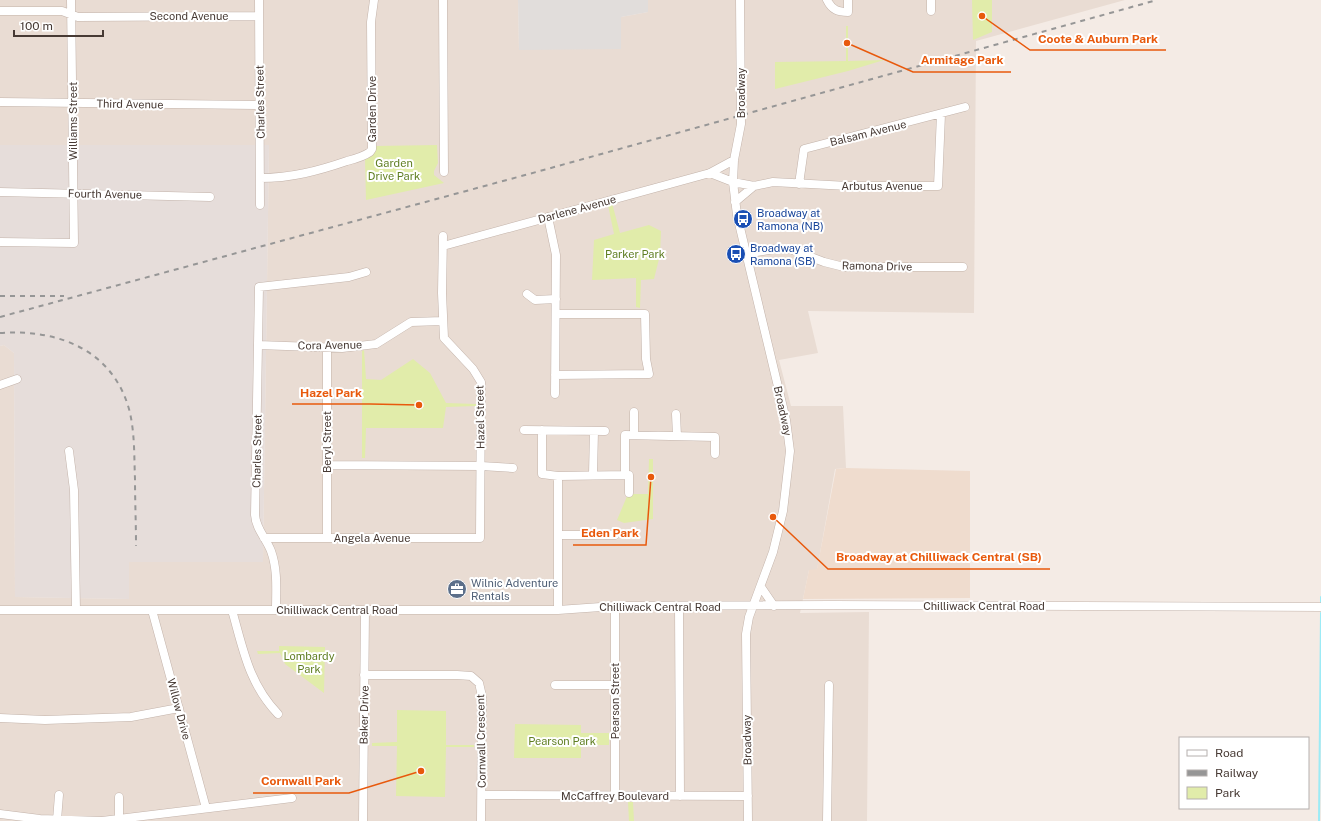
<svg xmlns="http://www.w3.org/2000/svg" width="1321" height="821" font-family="'Public Sans',sans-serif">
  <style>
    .residential { fill: #e9dcd3 }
    .industrial { fill: #e6ddda }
    .education { fill: #efdcce }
    .green { fill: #e1ecaa }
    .parking { fill: #e1dddb }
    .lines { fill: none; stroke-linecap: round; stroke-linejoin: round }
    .stream { stroke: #9cebf6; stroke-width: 2 }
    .minor-casing { stroke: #c3b3aa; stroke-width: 9 }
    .minor { stroke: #fff; stroke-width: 8 }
    .rail { stroke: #969696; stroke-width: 2; stroke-dasharray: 5 5; stroke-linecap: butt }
    .labels { text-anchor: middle; stroke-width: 4; stroke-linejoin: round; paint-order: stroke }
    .street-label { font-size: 11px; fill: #473a34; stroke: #fff }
    .park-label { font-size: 11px; fill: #5f7e22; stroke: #fff }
    .transit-label { font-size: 11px; fill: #164399; stroke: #fff; text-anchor: start }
    .service-label { font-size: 11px; fill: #4e5e75; stroke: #fff; text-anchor: start }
    .leader { fill: none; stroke: #e8590c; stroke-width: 1.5 }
    .callout-dot { fill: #e8590c; stroke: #fff; stroke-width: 1.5 }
    .callout-label { font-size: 12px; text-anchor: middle; font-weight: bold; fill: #e8590c; stroke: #fff; stroke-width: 4; stroke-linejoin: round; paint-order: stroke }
  </style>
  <rect width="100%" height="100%" fill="#f4ebe5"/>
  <path class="residential" d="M0 0H518L519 50 621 17 648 12V0H1125L976 41 974 313 808 311 818 353 779 360 791 406H843L846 468 835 469 817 570H809L800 613 869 612 867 821H0V346L4 345 14 353 15 597 129 599V562H263L269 145H0Z"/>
  <path class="industrial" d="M0 145H269L263 562H129V599L15 597 14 353 4 345 0 346Z"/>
  <path class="education" d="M846 468 970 471V598L803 599 809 570 817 569 836 469Z"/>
  <path class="green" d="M972 0H992V32L973 40Z
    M846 26H848V61L884 60 848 71 775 89V62L846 61Z
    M437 145 438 163 434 171V175L444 183 366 200 365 159C373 157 374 153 375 146Z
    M612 203 620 233 649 225 661 231 660 255 654 279 641 280 640 308 636 307V278L592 280 594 240 614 234 608 205Z
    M364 350 366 379 381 380 413 359 430 373 446 403 476 404V406L446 407 443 428H366L365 458H362V351Z
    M649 459H653V519L624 523 617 520 628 494H648Z
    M279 646 325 647 324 693 285 664 280 653 258 654 257 651H279Z
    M397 710 446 711V745H474V747H446L445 797 396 796 397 746H372V743L397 742Z
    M515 724 581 725V733H609V745H581V758H514Z
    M628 802H633L634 821H629Z"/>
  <path class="parking" d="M518 0H648V12L621 17V49L519 50Z"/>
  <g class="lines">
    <path class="stream" d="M1321 602V597
      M1319 821 1321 613"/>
    <g class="minor-casing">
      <path id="minor" d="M259 0 260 205
        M443 0 444 172
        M740 0 741 124 734 160 733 182 737 215 786 420 790 451 783 511 773 552 749 617 746 634 748 821
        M827 0C832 10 838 12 848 12V0
        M931 0V11
        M0 11H62L78 17 259 16
        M0 102 259 105
        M710 173 733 182 754 186 773 182 848 186H938L941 114
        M260 178C291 178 318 171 347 161 355 159 363 157 370 152L372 149 371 22 374 0
        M799 184 804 149 965 107
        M0 192 210 197
        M735 202 754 186
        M548 217 556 255 555 394
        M0 242 74 243 71 0
        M443 246 710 173 734 160
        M746 254 774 249H790L824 262 844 267H963
        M527 294 535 300 556 299
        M258 345 342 348 376 344 411 322 443 321
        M327 347V538
        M555 375 649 374 646 359 645 314H556
        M0 385 17 379
        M634 412V435
        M676 414 677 436
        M524 430 605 431
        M542 430V474L558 476 629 475V493
        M69 451 74 490 76 610
        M327 465 481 466 513 468
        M593 474 594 431
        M625 475V435L715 437V454
        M558 476V610
        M558 535H615
        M264 538H480L481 382 473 369 444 338 442 293 443 236
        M761 587 774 606
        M615 606V796
        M679 607 680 796
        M0 610H558L615 606 833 605 1321 607
        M152 610 206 808
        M232 610C243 649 249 684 278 714
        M276 610C276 591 278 570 271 551 266 538 256 529 255 515L259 287 349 277 366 272
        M364 675H457L471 676 479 683 482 696 481 821
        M555 685H615
        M0 718 45 720 131 717 179 708
        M482 795 748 796
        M0 814 40 819 102 821 292 798
        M119 819V797
        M57 820 59 795
        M363 821 365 610
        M827 821 829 685"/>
    </g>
    <use href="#minor" class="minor"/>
    <path class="rail" d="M0 296H64
      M0 317 540 171 1157 0
      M0 333C57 329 112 349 129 409 135 432 134 456 135 479 135 501 136 523 136 546"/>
  </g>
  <defs>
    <g id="bus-disc" transform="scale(1)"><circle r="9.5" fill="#1a4fb4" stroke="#fff"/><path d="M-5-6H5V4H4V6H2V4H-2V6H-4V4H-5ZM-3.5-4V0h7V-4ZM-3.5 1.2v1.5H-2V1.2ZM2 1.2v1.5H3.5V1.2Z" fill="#fff"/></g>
    <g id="office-disc" transform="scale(1)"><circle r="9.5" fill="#5c6f8a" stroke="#fff"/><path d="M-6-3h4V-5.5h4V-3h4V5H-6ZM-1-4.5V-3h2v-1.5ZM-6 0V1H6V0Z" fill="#fff"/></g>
  </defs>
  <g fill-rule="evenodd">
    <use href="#bus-disc" x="743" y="219"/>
    <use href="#bus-disc" x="736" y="254"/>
    <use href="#office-disc" x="457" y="589"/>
  </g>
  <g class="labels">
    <g class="street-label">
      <text x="189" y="20">Second Avenue</text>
      <text transform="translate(741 93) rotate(-90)" y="4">Broadway</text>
      <text transform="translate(260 102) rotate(-91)" y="4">Charles Street</text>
      <text transform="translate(130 104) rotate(1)" y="4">Third Avenue</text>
      <text transform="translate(372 109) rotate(-90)" y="4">Garden Drive</text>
      <text transform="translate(73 121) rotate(-90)" y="4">Williams Street</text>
      <text transform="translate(868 133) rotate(-14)" y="4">Balsam Avenue</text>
      <text x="882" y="190">Arbutus Avenue</text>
      <text transform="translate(105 194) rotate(1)" y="4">Fourth Avenue</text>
      <text transform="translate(577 209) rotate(-15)" y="4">Darlene Avenue</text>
      <text transform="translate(877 266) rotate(1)" y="4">Ramona Drive</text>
      <text transform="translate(330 345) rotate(-1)" y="4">Cora Avenue</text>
      <text transform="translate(783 411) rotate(78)" y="4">Broadway</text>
      <text transform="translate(480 417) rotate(-91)" y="4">Hazel Street</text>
      <text transform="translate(327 442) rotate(-90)" y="4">Beryl Street</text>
      <text transform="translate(257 451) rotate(-89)" y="4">Charles Street</text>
      <text x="372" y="542">Angela Avenue</text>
      <text x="984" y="610">Chilliwack Central Road</text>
      <text x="660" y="611">Chilliwack Central Road</text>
      <text x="337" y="614">Chilliwack Central Road</text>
      <text transform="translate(615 701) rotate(-90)" y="4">Pearson Street</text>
      <text transform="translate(179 709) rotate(75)" y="4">Willow Drive</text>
      <text transform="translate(364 715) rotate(-89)" y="4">Baker Drive</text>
      <text transform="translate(747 740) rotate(-91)" y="4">Broadway</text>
      <text transform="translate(481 741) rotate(-91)" y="4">Cornwall Crescent</text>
      <text x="615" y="800">McCaffrey Boulevard</text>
    </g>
    <g class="park-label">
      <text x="394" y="167">Garden<tspan x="394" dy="13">Drive Park</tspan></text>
      <text x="635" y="258">Parker Park</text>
      <text x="309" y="660">Lombardy<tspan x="309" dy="13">Park</tspan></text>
      <text x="562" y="745">Pearson Park</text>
    </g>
    <g class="transit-label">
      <text x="757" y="217">Broadway at<tspan x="757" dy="13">Ramona (NB)</tspan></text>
      <text x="750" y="252">Broadway at<tspan x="750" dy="13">Ramona (SB)</tspan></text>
    </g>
    <g class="service-label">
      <text x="471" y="587">Wilnic Adventure<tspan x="471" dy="13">Rentals</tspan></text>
    </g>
  </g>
  <path class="leader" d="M982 16L1030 50H1166M847 43L913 72H1011M419 405L370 404H292M651 477L646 545H573M773 517L828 569H1050M421 771L349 793H253"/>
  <g class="callout-dot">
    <circle cx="982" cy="16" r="4"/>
    <circle cx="847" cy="43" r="4"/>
    <circle cx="419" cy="405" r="4"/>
    <circle cx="651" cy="477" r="4"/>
    <circle cx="773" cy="517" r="4"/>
    <circle cx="421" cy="771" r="4"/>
  </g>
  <g class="callout-label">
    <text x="1098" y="43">Coote &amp; Auburn Park</text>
    <text x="962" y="64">Armitage Park</text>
    <text x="331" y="397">Hazel Park</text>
    <text x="610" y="537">Eden Park</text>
    <text x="939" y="561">Broadway at Chilliwack Central (SB)</text>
    <text x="301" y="785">Cornwall Park</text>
  </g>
  <rect x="1179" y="737" width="130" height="72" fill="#ffffff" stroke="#b5b0ae"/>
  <rect x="1187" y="750" width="20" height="6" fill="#ffffff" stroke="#b5b0ae"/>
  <text x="1215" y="757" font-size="12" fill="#473a34">Road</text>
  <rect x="1187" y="770" width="20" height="6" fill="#969696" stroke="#b5b0ae"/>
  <text x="1215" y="777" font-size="12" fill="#473a34">Railway</text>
  <rect x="1187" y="787" width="20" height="12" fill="#e1ecaa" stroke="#b5b0ae"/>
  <text x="1215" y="797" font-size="12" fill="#473a34">Park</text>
  <path d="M14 30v6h89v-6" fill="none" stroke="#473a34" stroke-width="2"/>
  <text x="20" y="30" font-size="12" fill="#473a34" stroke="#ffffff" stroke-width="3" paint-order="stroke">100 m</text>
</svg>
